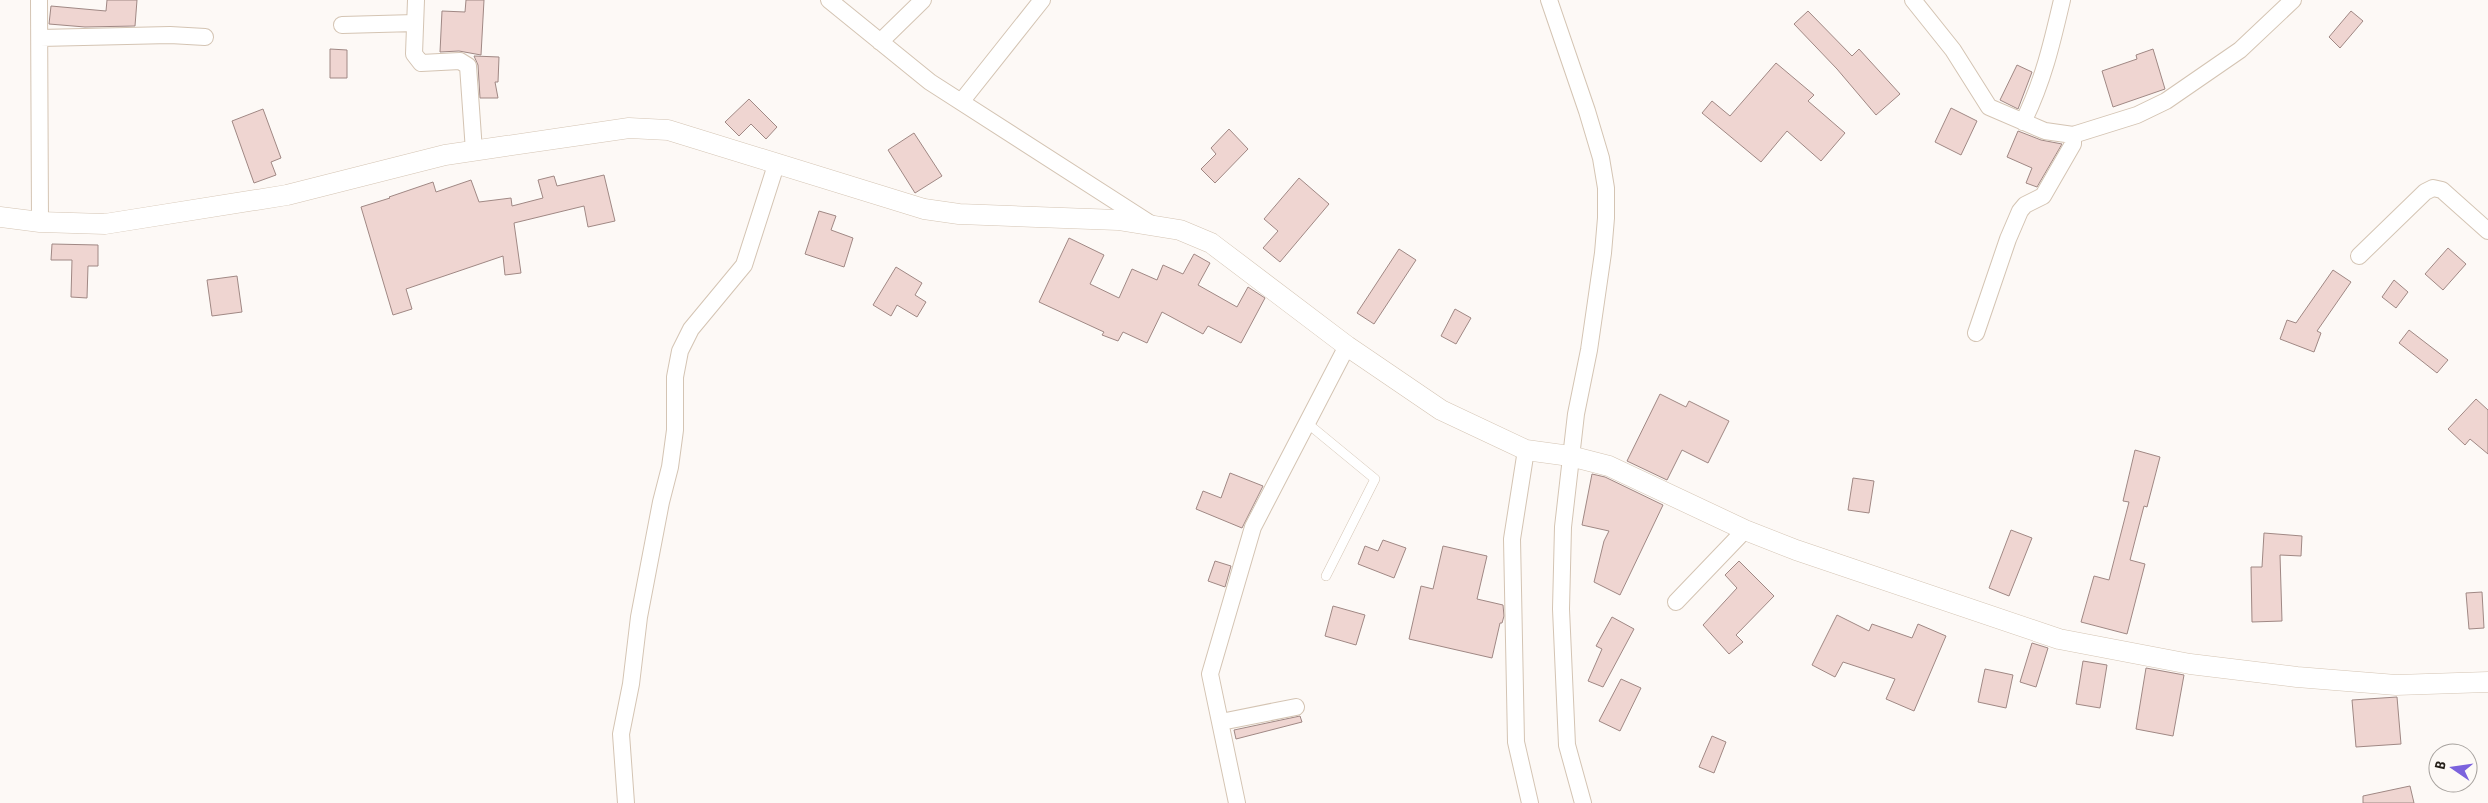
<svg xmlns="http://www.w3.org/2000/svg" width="2488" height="803" font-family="'Roboto Condensed',sans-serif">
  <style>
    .building { fill: #efd5d1; stroke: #a08884 }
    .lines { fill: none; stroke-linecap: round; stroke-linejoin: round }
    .service-casing { stroke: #d4c4b3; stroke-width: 10 }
    .minor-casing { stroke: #d4c4b3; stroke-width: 18 }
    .tertiary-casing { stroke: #d4c4b3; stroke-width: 21 }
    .service { stroke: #fff; stroke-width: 9 }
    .minor { stroke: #fff; stroke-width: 16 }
    .tertiary { stroke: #fff; stroke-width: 20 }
  </style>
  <rect width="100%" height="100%" fill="#fdf9f6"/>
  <path class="building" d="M107 0H137L135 26 85 27 49 24 51 6 106 11Z
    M466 0H484L481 55 459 51 440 52 442 11 465 12Z
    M1808 11 1852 56 1859 49 1900 94 1876 115 1837 69 1794 24Z
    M2351 11 2363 21 2340 48 2329 37Z
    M330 49 347 50V78H330Z
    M2153 49 2165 89 2113 107 2102 71 2137 59 2136 55Z
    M474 56 499 57 498 82H495L498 98H480L478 65Z
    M1776 63 1814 95 1808 101 1845 133 1821 161 1787 131 1761 162 1702 113 1712 101 1730 116Z
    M2017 65 2032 72 2018 109 2000 100Z
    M749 99 777 127 766 139 751 124 739 136 725 122Z
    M1951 108 1977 121 1961 155 1935 142Z
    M263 109 281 158 271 162 276 175 254 183 232 121Z
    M1229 129 1248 149 1215 183 1201 169 1216 154 1211 148Z
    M2018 131 2041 140 2062 144 2037 187 2026 183 2032 168 2007 157Z
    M914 133 942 176 915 193 888 150Z
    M604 175 615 221 588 227 584 206 514 223 521 273 505 275 503 256 406 289 412 309 393 315 361 207 390 198 389 197 433 182 436 192 471 180 479 202 511 198 512 206 543 198 538 180 554 176 557 186Z
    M1299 178 1329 204 1280 262 1263 248 1278 231 1264 219Z
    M819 211 836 216 831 230 853 238 844 267 805 254Z
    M1069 238 1104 255 1090 284 1119 298 1132 269 1157 280 1163 265 1183 274 1194 254 1210 263 1198 285 1237 307 1248 287 1265 298 1241 343 1208 326 1203 334 1162 312 1147 343 1123 332 1118 341 1102 335 1104 332 1039 302Z
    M52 244 98 245V266H88L87 298 71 297 72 260H51Z
    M2448 248 2466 264 2443 290 2425 274Z
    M1399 249 1416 260 1374 324 1357 313Z
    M896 267 922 283 915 295 926 302 917 317 897 305 891 316 873 305Z
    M2333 270 2351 282 2317 331 2321 333 2314 352 2280 339 2287 320 2296 323Z
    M237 276 242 312 212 316 207 280Z
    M2394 280 2408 292 2396 308 2382 297Z
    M1455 309 1471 318 1456 344 1441 336Z
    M2409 330 2448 360 2437 373 2399 343Z
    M1660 394 1686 407 1689 401 1729 421 1708 463 1682 450 1667 480 1627 461Z
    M2476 399 2488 410V454L2470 439 2465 445 2448 429Z
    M2135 450 2160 457 2147 507 2144 506 2130 560 2145 564 2127 634 2081 622 2094 576 2109 580 2129 502 2123 501Z
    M1230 473 1263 486 1242 528 1196 509 1203 491 1221 498Z
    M1592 474 1605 477 1663 505 1620 595 1594 582 1604 541 1609 531 1582 525Z
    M1853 478 1874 481 1869 513 1848 510Z
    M2011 530 2032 538 2009 596 1989 588Z
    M2264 533 2302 536 2301 556 2280 555 2282 621 2252 622 2251 567H2262Z
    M1383 540 1406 548 1394 578 1358 564 1365 546 1378 551Z
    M1443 546 1487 556 1477 599 1503 605 1504 616 1502 623H1500L1492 658 1409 639 1421 586 1433 589Z
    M1215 561 1231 566 1225 587 1208 581Z
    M1739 561 1774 596 1736 635 1743 642 1729 654 1703 625 1737 588 1725 575Z
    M2482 592 2484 628 2469 629 2466 593Z
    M1333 606 1365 615 1356 645 1325 636Z
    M1837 615 1869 631 1872 624 1912 638 1918 624 1946 636 1914 711 1886 699 1895 679 1843 662 1835 677 1812 665Z
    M1612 617 1634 629 1603 687 1588 681 1602 649 1596 646Z
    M2032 643 2048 648 2036 687 2020 682Z
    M2083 661 2107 665 2100 708 2076 704Z
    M2146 668 2184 675 2173 736 2136 729Z
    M1985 669 2013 675 2006 708 1978 702Z
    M1621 679 1641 688 1620 731 1599 721Z
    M2397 697 2401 744 2356 747 2352 700Z
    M1300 716 1302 722 1236 739 1234 730Z
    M1712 736 1726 742 1714 773 1699 767Z
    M2410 786 2414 803H2363V796Z"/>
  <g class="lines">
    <g class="service-casing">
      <path id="service" d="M1307 423 1375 479 1326 576"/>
    </g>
    <g class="minor-casing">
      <path id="minor" d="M39 0 40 222
        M416 0 414 54 421 63 460 61 468 66 474 151
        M829 0 930 82 1151 224
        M1549 0 1587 111 1601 158 1606 188V218L1603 253 1589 350 1576 414 1563 527 1561 609 1567 745 1583 803
        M1913 0 1953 50 1989 107 2045 131 2073 135 2137 115 2166 101 2240 50 2293 0
        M342 25 415 23
        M40 38 170 35 205 37
        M880 42 923 0
        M961 102 1042 0
        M2023 122C2043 82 2052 43 2062 0
        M2359 256 2425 192 2433 188 2442 190 2488 231
        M1976 333 2008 239 2020 211 2025 205 2043 196 2073 144V135
        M1526 450 1512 539 1516 742 1530 803
        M1676 602 1745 530
        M1221 722 1296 707
        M626 803 621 734 631 684 639 617 661 502 670 467 675 430V377L680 351 691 329 744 265 776 165
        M1237 803 1210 674 1253 527 1347 346"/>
    </g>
    <g class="tertiary-casing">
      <path id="tertiary" d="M0 217 40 222 105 224 287 195 445 155 629 128 668 130 924 209 959 214 1118 220 1180 230 1211 243 1347 346 1441 410 1526 450 1570 456 1609 466 1745 530 1796 550 2059 639 2190 664 2297 677 2396 685 2488 682"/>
    </g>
    <use href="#service" class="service"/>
    <use href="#minor" class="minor"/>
    <use href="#tertiary" class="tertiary"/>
  </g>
  <g transform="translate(2453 768) rotate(283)"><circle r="24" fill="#fdf9f6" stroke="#a7a29e"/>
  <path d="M0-4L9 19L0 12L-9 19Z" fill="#7b62dd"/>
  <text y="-8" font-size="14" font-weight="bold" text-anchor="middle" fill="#251f19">B</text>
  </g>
</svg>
